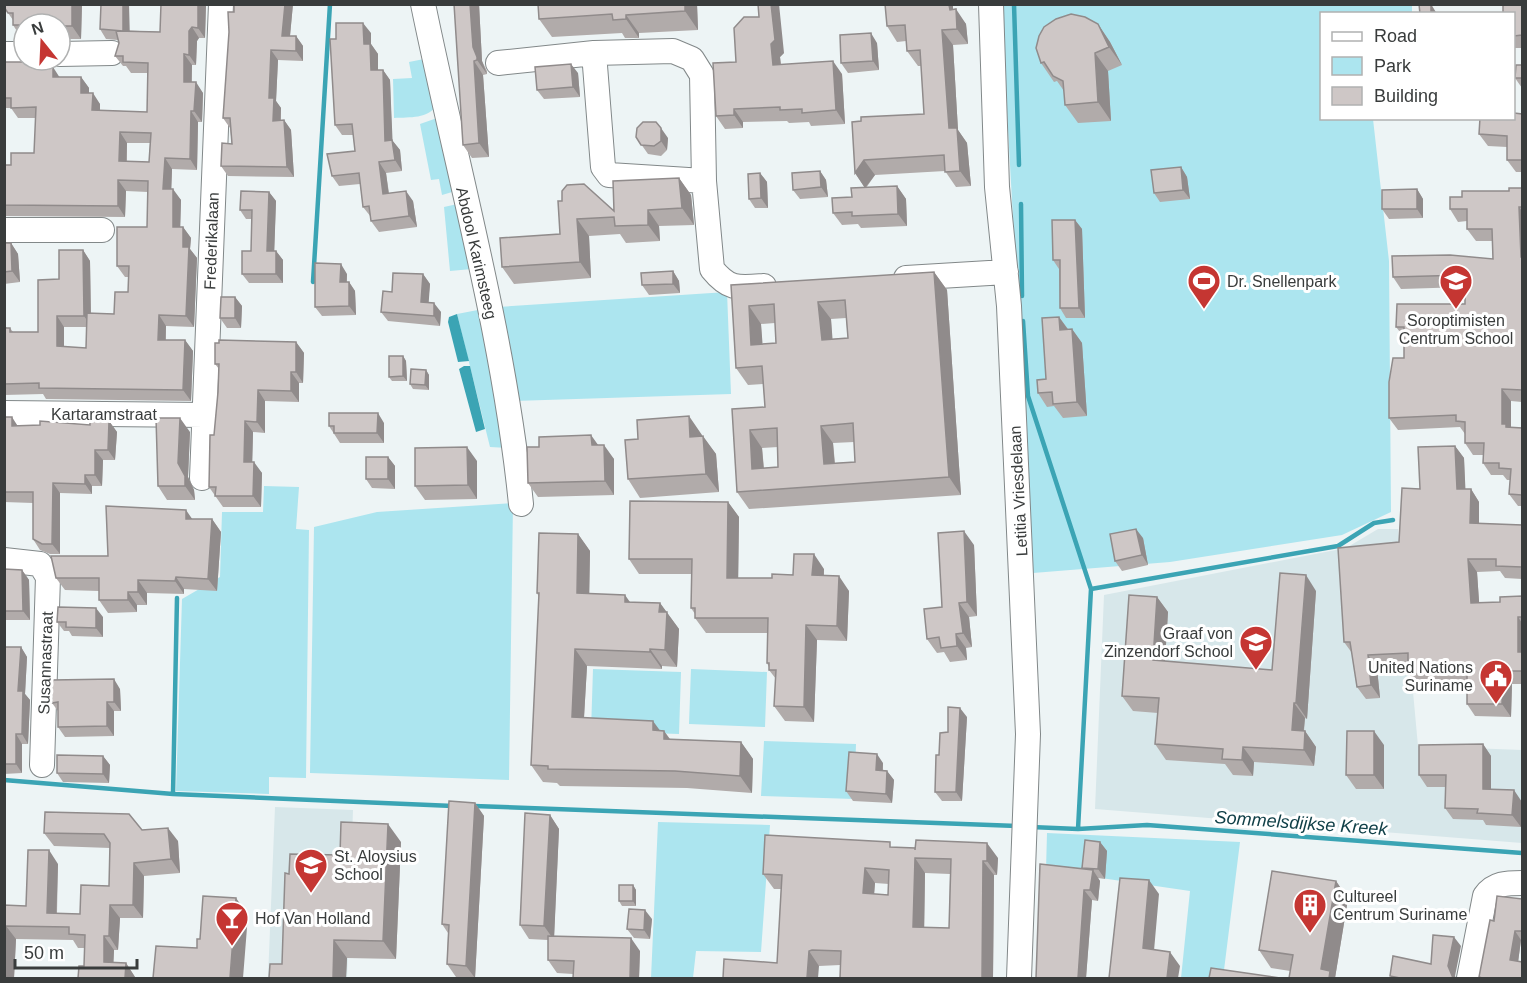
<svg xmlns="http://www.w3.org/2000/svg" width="1527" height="983" font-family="Helvetica,sans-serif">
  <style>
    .built { fill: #d7e7ea }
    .green { fill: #ace5ef }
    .water { fill: #3ba4b4 }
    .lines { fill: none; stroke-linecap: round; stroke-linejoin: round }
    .stream { stroke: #3ba4b4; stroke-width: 4.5 }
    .minor-casing { stroke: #828889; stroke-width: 26 }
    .minor { stroke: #fff; stroke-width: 24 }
    .wall { fill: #b1abaa; fill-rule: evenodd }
    .shaded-wall { fill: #908b8b }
    .building { fill: #cec7c6; stroke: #908b8b; stroke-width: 1.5; fill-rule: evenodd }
    .labels { text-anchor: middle; stroke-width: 6; stroke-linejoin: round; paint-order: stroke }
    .street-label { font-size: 16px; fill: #393c3c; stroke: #fff }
    .poi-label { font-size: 16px; fill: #393c3c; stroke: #fff; text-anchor: start }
    .water-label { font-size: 18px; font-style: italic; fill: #114048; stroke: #fff }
  </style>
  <rect width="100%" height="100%" fill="#edf4f5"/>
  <path class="built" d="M1378 529H1398L1418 746 1522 750V843L1095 809 1104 595 1346 548Z
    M275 807 353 810 347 978H268Z"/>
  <path class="green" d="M1001 5H1412V13L1322 14V118L1373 119 1389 261 1391 512 1342 535 1170 562 1033 573Z
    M429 58 437 105C428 119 410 117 394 118L393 79 412 78 409 62Z
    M440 117 459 190 442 195 439 179 431 180 420 124Z
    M462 203 472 269 450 271 444 207Z
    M727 292 731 394 514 401 498 307Z
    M483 309 508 448 490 447 457 314Z
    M264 486 299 487 296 529 309 530 306 778 269 777V794L176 791 182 599 220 577 222 512H263Z
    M513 503 509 780 310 773 314 527 377 512Z
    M593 669 681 672 679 734 591 731Z
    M691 669 767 672 765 727 689 724Z
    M764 741 856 744 854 799 761 796Z
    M658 822 770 825 761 952 696 951 693 978H651Z
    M1047 833 1240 842 1223 978H1181L1190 891 1046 870Z"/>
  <path class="water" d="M457 314 469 361 458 362 448 322 449 317Z
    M464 366H470L485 429 476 432 459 369Z"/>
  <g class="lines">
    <path class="stream" d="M1014 4 1019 165
      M1021 204 1022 296
      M313 282 330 4
      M1023 321 1028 396 1091 589 1078 829
      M1091 589 1338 546 1374 523 1393 520
      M4 780 173 794 453 806
      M173 794 177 598
      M474 806 1017 826
      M1031 827 1078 829 1147 825 1522 853"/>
    <g class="minor-casing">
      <path id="minor" d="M423 4C457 170 504 335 521 504
        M991 4 997 187 1009 306 1028 734 1019 978
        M594 53 603 167 609 175 704 181
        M4 54H24
        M60 54 112 53
        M498 63 594 53 673 51 692 59 702 75 704 181 712 269C729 290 738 288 764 286
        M4 230H102
        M906 278 1006 272
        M4 413 204 415
        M202 478 221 4
        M4 560 40 564 48 577 42 765
        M1469 978 1485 896C1494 883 1507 883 1522 883"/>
    </g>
    <use href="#minor" class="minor"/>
  </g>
  <path class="wall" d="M82 4 81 39H60V24H24V39H22L13 25V20L8 13Z
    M206 4 205 38H199L197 41 196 65H192V82L203 93 202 122H198L197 170 172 169 171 189 181 200 180 227H183L191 238 190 249 197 258 194 327 166 326V340H185L193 351 191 401 46 399 43 394 4 395V325L7 328H10L13 332H38L59 279 83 250 90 261 91 313 114 314 128 292 129 277H125L117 266 147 227 148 192 126 191 125 217 4 216V165H11L34 153 36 118H18L11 108H4V62L36 67 60 77H81L89 88V93L100 104V110L147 112V73H131L126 66H123L115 56 119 43 118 40 106 39 100 29 160 32ZM127 143H150L149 162 127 161ZM64 327H86V348L64 347Z
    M234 4H293L290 36H296L303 46V61L278 60 276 101 281 108V121L284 120 291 130 294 177 228 176 221 166 232 144 230 128 223 118Z
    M454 4H479L482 61 487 71V74L483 75 489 157 472 158 463 145Z
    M538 4H697L698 30 639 33V38H625L622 33 552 37 539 19Z
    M1522 4V48H1514V14Z
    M953 9 966 24 968 44 953 45 958 130 967 143 971 186 956 187 945 171 875 175 866 188 897 186 906 199 907 226 861 228 858 224 842 225 833 213 865 188 855 173 852 122 924 114 921 66H918L907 51 906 41 897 42 887 26Z
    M1098 24 1110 42 1122 65 1108 71 1111 121 1078 123 1065 105 1064 91 1057 81 1054 82 1041 63Z
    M371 33V44L378 54V70H383L390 80 392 140 400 150 402 171 386 173 389 193 413 201 417 227 379 232 371 221V217L363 207 360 184 339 186 332 176 355 151 353 135H342L335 125 336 39Z
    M877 43 879 70 848 73 841 63Z
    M784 53 780 57 781 64 842 74 845 124 811 126 809 122 789 123 787 121 743 122V128L725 129 716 116 736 62Z
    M1522 65V88L1515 78Z
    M578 73 580 97 544 99 537 90Z
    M1522 114V172H1516L1507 160V147L1488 146 1479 134Z
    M636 137 668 138 667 150 661 156 648 154Z
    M1181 167 1187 177 1190 199 1160 202 1154 193Z
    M820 171 826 180 828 197 800 199 793 190Z
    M760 173 767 182 768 208H755L749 199Z
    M679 178 691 195 694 225 659 226 660 241 626 243 620 234 589 236 591 278 514 284 502 267 560 234 558 201 614 211Z
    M1522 188V402L1511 401V427L1522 428V506H1518L1509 494 1510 480H1507L1503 475H1491L1483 463V455H1473L1465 443V434L1460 427 1398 430 1389 418 1404 358V337L1396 327 1465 304V287L1401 289 1393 277 1493 259 1492 241H1476L1467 229V221L1458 222 1450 209 1462 197 1509 191Z
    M1417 189 1423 199V218L1389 219 1382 209Z
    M269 192 276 201 274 251H276L283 260V283H249L242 274 251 251 252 219H246L240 210Z
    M1075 220 1082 229 1085 318H1066L1060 308 1059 269 1053 260Z
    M4 243H11L18 254 20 282 4 284Z
    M673 271 679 281 680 293 649 295 642 285Z
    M934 272 947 290 961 495 749 509 737 492 732 409 765 407 763 384 748 385 736 368 731 285ZM846 318 848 338 832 339 831 319ZM775 323 776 343 762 344 761 324ZM854 442 855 462 835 463 833 443ZM778 447V467L764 468 762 448Z
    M347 274V282H349L355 291 356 315 322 316 315 307Z
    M423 274 430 284 428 302 441 312 440 326 388 321 381 312 392 292Z
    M235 297 242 306 241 328H227L220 318Z
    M1059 317 1068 329H1072L1082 343 1087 416 1063 418 1054 406 1047 407 1038 393 1046 379Z
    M296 342 304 353 303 383H299V402L265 401V433L253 432 252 462 262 473 261 507H223L209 487 218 392 219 369 215 364Z
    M403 356 406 361 407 381H392L389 377Z
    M426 370 429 375V390L413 389 410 384Z
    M4 417 18 426 90 425 109 421 117 432 115 460H103L102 486H92V494L60 493V554H50L40 550 33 539V503L4 502Z
    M384 423V443H340L329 426Z
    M190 432 188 477 194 490 195 500H167L158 486Z
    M702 435V436L716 454 719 492 640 498 628 479Z
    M598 445 614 459V495L538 497 528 483Z
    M1455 446 1464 458 1465 489H1471L1479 502V523L1522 525V579L1505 578 1500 571 1477 572 1479 602H1500L1522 596V684H1512L1511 717 1475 716 1467 704V685L1417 686 1408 674V666L1377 668 1380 698 1366 699 1357 687 1352 653 1344 642 1399 542 1420 489Z
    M388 457 395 466V489L372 488 366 479Z
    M477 461V499L425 500 415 486Z
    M728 502 739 517 738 578H772L824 569V576L849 591 847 641 817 640 814 722 785 721 774 706 776 679 769 670V667L767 663V633H706L695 618V614L691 608 692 574H639L629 559Z
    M192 519H212L221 532 217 591 184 589V594L147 593V605H137V612L108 613 99 600V591L65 590 56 578 108 556Z
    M578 534 590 551 589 594 630 602 660 603 679 629 677 667 662 666V669L587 666 584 718 664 731 670 739 741 742 753 759 752 793 687 788 560 786 557 783 543 782 531 765 539 597 537 593Z
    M1143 538 1148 565 1122 571 1115 561Z
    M974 545 977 616 969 617 972 647 966 648 967 660 950 662 944 652 937 653 927 639 942 607Z
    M4 569 22 570 29 580 30 620H4Z
    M1316 591 1307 719 1305 718 1304 731H1305L1316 747 1314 766 1254 762 1253 776 1233 775 1225 764 1166 760 1155 744 1158 713 1133 711 1122 696 1157 597 1168 612 1165 661 1272 670Z
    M103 617V637L72 636 69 631H64L57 622Z
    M4 647H21L27 657 25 694 30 700 28 744H22V773L4 774Z
    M120 689 121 711H114V736L65 737 58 727V711L52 703Z
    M967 717 962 801H942L935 792 939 755Z
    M1483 744 1491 756V789L1522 802 1521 827 1486 825 1483 820 1453 819 1445 808 1446 787H1427L1419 775Z
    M1384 745V789H1356L1346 775Z
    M103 756 110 765 109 783 63 782 57 773Z
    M883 763V770L887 771 894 780 892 803 853 801 846 791Z
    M475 803 484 816 475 978H471L456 977 447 964 448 933 442 924Z
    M550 815 559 829 554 936 640 951 639 978H573V974L557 973 548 960V940L529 939 520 925Z
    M142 830 178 841 180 873 144 876 143 918H120L118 950H114L113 963H126L135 977 84 966 85 948H78L73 940 16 939 14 978H4V905L26 906 58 864 57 913 80 914 109 886 110 848 54 846 44 833Z
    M401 842 396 959 347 958 346 978H269L282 964 289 874 340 855Z
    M1100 842 1107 851 1105 879 1098 878 1100 881 1098 901 1092 900 1086 978H1036L1083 869 1082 868Z
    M894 847 998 858 997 875H994L993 978H840V965L819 966 777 963 781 889H774L763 874ZM925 873 950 874 949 928 924 927ZM875 883 889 884 888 895 874 894Z
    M1336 881 1348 899 1335 978 1271 968 1259 950Z
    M633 885 636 890V906H622L619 901Z
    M1522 895V940H1521L1518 962 1522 978H1480L1479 977 1494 921 1522 899Z
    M652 919 650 939 634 938 627 929Z"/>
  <path class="shaded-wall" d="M72 4H82L81 39 72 26Z
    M123 4H129L130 41 123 32Z
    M198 4H206L205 38 198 28Z
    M285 4H293L289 46 282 36Z
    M470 4H479L482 61 487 74 477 60 473 47Z
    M685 4H697L698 30 685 11Z
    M771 4H779L784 53 780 57 782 78 773 65 771 44Z
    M943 4H953V11L956 9 966 24 968 44 957 29Z
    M1431 4 1437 14H1431Z
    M626 15 639 33V38L626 19Z
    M363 23 371 33V44L378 54V80L371 70 364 44Z
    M1098 24 1110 42 1122 65 1109 47Z
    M192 27 199 38 197 41 196 65 189 55V31Z
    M942 30 953 45 958 130 967 143 971 186 960 171 949 128Z
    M871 33 877 43 879 70 873 61Z
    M296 36 303 46V61L296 51Z
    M271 50 278 60 276 101 281 108 280 131 273 121 269 98Z
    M1095 53 1108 71 1111 121 1098 102Z
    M184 54 192 65 191 93 184 82Z
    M474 61 483 75 489 157 479 143Z
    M833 61 842 74 845 124 836 110Z
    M571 64 578 73 580 97 573 87Z
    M53 67 60 78 53 77Z
    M383 70 390 80 393 151 385 141Z
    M81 77 89 88V104L81 93Z
    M196 82 203 93 202 122 194 111Z
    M93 93 100 104V121L92 110Z
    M734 109 743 122V128L734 115Z
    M191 111 198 122 197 170 190 159Z
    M284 120 291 130 294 177 287 167Z
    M661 128 668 138 667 150 661 141Z
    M120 132 127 143 126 172 119 161Z
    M392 140 400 150 402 171 395 160Z
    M165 158 172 169 171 200 163 189Z
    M864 160 875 175 865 188 855 173Z
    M379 162 386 173 390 204 383 194Z
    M1181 167 1187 177 1190 199 1183 190Z
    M820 171 826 180 828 197 821 187Z
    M760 173 767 182 768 208 761 198Z
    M679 178 691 195 694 225 682 208Z
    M118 180 126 191 125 217 118 206Z
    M897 186 906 199 907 226 898 214Z
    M173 189 181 200 180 238 173 227Z
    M1417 189 1423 199V218L1417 209Z
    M406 191 413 201 417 227 409 216Z
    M269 192 276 201 274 260 267 251Z
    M1519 207 1522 211V259L1521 257Z
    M648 210 659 226 660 241 648 225Z
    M577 219 589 236 591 278 580 262Z
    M1075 220 1082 229 1085 318 1079 308Z
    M183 227 191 238 190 249 197 258 194 327 186 316 183 247Z
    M11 243 18 254 20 282 12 271Z
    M83 250 90 261 91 326 84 316Z
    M276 251 283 260V283L276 274Z
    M341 264 347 274 346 292 340 282Z
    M673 271 679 281 680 293 673 284Z
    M934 272 947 290 961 495 949 477Z
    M423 274 430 284 428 312 421 302Z
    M349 282 355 291 356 315 349 306Z
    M235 297 242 306 241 328 235 318Z
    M818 302 831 319 834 358 822 340Z
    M434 303 441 312 440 326 434 316Z
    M749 306 761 324 764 362 751 345Z
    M159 315 166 326 165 351 158 340Z
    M57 316 64 327V357L57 346Z
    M1059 317 1069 331 1060 330Z
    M1072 329 1082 343 1087 416 1077 402Z
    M185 340 193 351 191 401 183 390Z
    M296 342 304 353 303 383 296 372Z
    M403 356 406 361 407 381 403 376Z
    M426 370 429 375V390L425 385Z
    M291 372 299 383V402L291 391Z
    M1502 389 1511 401V431L1502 424Z
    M258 390 265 401V433L257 422Z
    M378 413 384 423V443L377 433Z
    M689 416 702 435 703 455 690 437Z
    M12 417 19 428 12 426Z
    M180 418 190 432 188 477 194 490 195 500 185 486 178 463Z
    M109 421 117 432 115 460 108 450Z
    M245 421 253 432 252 473 244 462Z
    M821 426 833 443 836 482 824 464Z
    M750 430 762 448 765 486 752 469Z
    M591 435 601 449 592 445Z
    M703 436 716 454 719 492 706 474Z
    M604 445 614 459V495L605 481Z
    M1455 446 1464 458 1466 501 1457 489Z
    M467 447 477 461V499L468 485Z
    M95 450 103 460 102 486 95 475Z
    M388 457 395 466V489L388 479Z
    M254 462 262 473 261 507 253 496Z
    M85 475 92 486V494L85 484Z
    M53 483 60 493V554L52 544Z
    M1471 489 1479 502V535L1470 523Z
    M728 502 739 517 738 593 727 578Z
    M186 510 195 523 186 519Z
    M212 519 221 532 217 591 208 579Z
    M1136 529 1143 538 1148 565 1142 555Z
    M964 531 974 545 977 616 967 602Z
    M578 534 590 551 589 610 577 593Z
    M814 554 824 569 823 590 812 575Z
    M1468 559 1477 572 1480 615 1471 603Z
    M22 570 29 580 30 620 23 611Z
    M1306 575 1316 591 1307 719 1296 703Z
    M839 576 849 591 847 641 837 626Z
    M176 577 184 589V594L175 581Z
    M138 580 147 593V605L138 592Z
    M128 592 137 605V612L128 600Z
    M625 595 637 612 625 602Z
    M1157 597 1168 612 1164 676 1153 660Z
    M660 603 679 629 677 667 665 650 659 612Z
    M959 603 969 617 972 647 963 633Z
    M96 608 103 617V637L96 628Z
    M1518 617 1522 623V659L1518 652Z
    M806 625 817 640 814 722 804 707Z
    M956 634 966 648 967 660 957 646Z
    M21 647 27 657 25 694 30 700 28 744 22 734 18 691Z
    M575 649 587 666 583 734 572 717Z
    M650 649 662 666V669L650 652Z
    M1368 655 1377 668 1380 698 1371 685Z
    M1503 671 1512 684 1511 717 1502 704Z
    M114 679 120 689 121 711 114 702Z
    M107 702 114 711V736L107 726Z
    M1294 703 1305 718 1302 746 1292 730Z
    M960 708 967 717 962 801 956 792Z
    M653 721 664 736V731L676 748 653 730Z
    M1305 731 1316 747 1314 766 1304 750Z
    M1374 731 1384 745V789L1374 775Z
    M16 734 22 744V773L16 764Z
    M741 742 753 759 752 793 740 776Z
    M1483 744 1491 756V801L1483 789Z
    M1243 747 1254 762 1253 776 1242 760Z
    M877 754 883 763 882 779 876 770Z
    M103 756 110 765 109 783 103 774Z
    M887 771 894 780 892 803 886 794Z
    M1514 790 1522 802 1521 827 1512 815Z
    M475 803 484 816 475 978 466 966Z
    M550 815 559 829 554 940 544 926Z
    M388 824 401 842 396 959 383 941Z
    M168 828 178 841 180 873 171 859Z
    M1100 842 1107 851 1105 879 1098 869Z
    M987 843 998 858 997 875 987 861Z
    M49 850 58 864 56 926 47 913Z
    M915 858 925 873 924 942 913 927Z
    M983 861 994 875 993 978H982Z
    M134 863 144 876 143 918 133 905Z
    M865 868 875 883 873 908 863 893Z
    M1093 870 1100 881 1098 901 1090 890Z
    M1149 880 1159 894 1153 962 1143 948Z
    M1336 881 1348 899 1335 978H1328L1321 969Z
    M633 885 636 890V906L633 901Z
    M1084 890 1092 900 1086 978H1078Z
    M236 898 248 915 243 978H230Z
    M110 905 120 918 118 950 109 936Z
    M645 910 652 919 650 939 644 930Z
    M6 926 16 939 14 978H4Z
    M1515 931 1521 940 1517 970 1510 960Z
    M104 936 114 950 113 976 104 962Z
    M1454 937 1461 946 1455 976 1456 978H1453L1448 966Z
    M631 938 640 951 639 978H630Z
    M334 940 347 958 346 978H333Z
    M809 951 819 966 818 978H807Z
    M1170 952 1180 966 1178 978H1167Z
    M126 963 135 977V978H125Z"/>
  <path class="building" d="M4 4H72V26H60V24H24V25H13V13H8L4 7Z
    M101 4H123V31L100 29Z
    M161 4H198V28L192 27 189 31V55L184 54V82H196L194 111H191L190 159 165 158 163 189H173V227H183V247H189L186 316 159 315 158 340H185L183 390 39 388V383L4 384V328H10V332H38V280L59 279V250H83L84 316H57V346L86 348 87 313 114 314 115 292H128L129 266H117V227H147L148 181 118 180V206L4 205V165H11V153H34L36 107 11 108V98H4V62H33V66L53 67V77H81V93H93L92 110 147 112 148 63 123 62V56H115L119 43 116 31 160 32ZM120 132 151 133 149 162 119 161Z
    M234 4H285L282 36H296V51L271 50 269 98H274L273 121 284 120 287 167 221 166 222 143 232 144 230 118H223L229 32 228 12H234Z
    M454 4H470L473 47 477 57V60L474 61 479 143 463 145Z
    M538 4H685V11L626 15V19L613 20 612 14 539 19Z
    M758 4H771L775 40 771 44 773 65 833 61 836 110 802 113V109L780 110V107L734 109V115L716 116 713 63 736 62 734 28 744 17H759Z
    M885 4 949 5 950 10 956 9 957 29 942 30 949 128H957L960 171 945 172 944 155 864 160 855 173 852 122 861 121V117L924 114 920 50 907 51 905 25 887 26Z
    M1419 4H1431V14H1420Z
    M1503 4H1522V35L1514 36V14H1503Z
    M1071 14 1085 17 1098 24 1109 47 1095 53 1098 102 1065 105 1063 81 1053 76 1044 62 1041 63 1036 48 1039 36 1044 27 1056 19Z
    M336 23H363L364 44H370L371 70H383L385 141 392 140 395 160 379 162 383 194 406 191 409 216 371 221 369 206 363 207 359 173 332 176 327 154 355 151 352 124 335 125 330 39H336Z
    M871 33 873 61 841 63 840 35Z
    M571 64 573 87 537 90 535 67Z
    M1516 65H1522V78H1515Z
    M1514 113 1522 114V160H1507V136L1479 134 1480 118H1514Z
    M643 122H656L661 128V141L654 146 641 145 636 137 637 128Z
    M1181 167 1183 190 1154 193 1151 170Z
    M820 171 821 187 793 190 792 173Z
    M760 173 761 198 749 199 748 174Z
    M679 178 682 208 648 210V225L615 226 614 217 577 219 580 262 502 267 500 238 560 234 558 201H562V191L567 185 584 184 614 211 613 181Z
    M897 186 898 214 852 216V212L833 213 832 198 852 197 851 188Z
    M1509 188H1522V207H1519L1521 257H1522V390L1502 389V424H1506V427L1522 428V495L1509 494 1511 469 1499 468V463H1483L1484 443H1465V422L1456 421V415L1389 418V382L1393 358H1404V327H1396L1397 304H1465V275L1393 277 1392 256 1450 255 1493 259 1492 229H1467V209H1450V197H1462V191H1509Z
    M1417 189V209H1382V190Z
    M241 191 269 192 267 251H276V274H242V251H251L252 210H240Z
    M1052 220H1075L1079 308H1060V260H1053Z
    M4 243H11L12 271 4 272Z
    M315 263 341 264 340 282H349V306L315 307Z
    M673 271V284L642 285 641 273Z
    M934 272 949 477 737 492 732 409 765 407 762 366 736 368 731 285ZM845 300 848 338 822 340 818 302ZM774 304 776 343 751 345 749 306ZM853 423 855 462 824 464 821 426ZM777 428 778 467 752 469 750 430Z
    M393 273 423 274 421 302 434 303V316L381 312 383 291 392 292Z
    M221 297H235V318H220Z
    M1059 317 1060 330 1072 329 1077 402 1053 404 1052 392 1038 393 1037 380 1046 379 1042 318Z
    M219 340 296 342V372H291V391L258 390 257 422 245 421 244 462H254L253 496H215L216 487H209L210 435H214L218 392 219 364H215V343H219Z
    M389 356H403V376L389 377Z
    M411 369 426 370 425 385 410 384Z
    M329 413H378L377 433H334V426H329Z
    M689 416 690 437 703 436 706 474 628 479 625 440 638 439 637 420Z
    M4 417H12V426L40 425V421L90 425V421H109L108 450H95V475H85V484L53 483 52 544H42L33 539V492H4Z
    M156 418H180L178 463 185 476V486H158Z
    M591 435 592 445H604L605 481 528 483 527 447H539V437Z
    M1455 446 1457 489H1471L1470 523 1522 525V567L1496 566V559H1468L1471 603 1500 602V597L1522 596V617H1518V652H1522V671H1503L1502 704H1467V672L1408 674V653L1368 655 1371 685 1357 687 1350 642H1344L1338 548 1399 542 1402 488 1420 489 1418 447Z
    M467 447 468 485 415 486V448Z
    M366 457H388V479H366Z
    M630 501 728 502 727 578H772V574L793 575 794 554H814L812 575 839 576 837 626 806 625 804 707 774 706 776 670H769V663H767L768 618H695V608H691L692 559H629Z
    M106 506 186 510V519H212L208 579 176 577 175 581 138 580V592H128V600H99V578H56L51 556H108Z
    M1136 529 1142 555 1115 561 1110 534Z
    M964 531 967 602 959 603 963 633 956 634 957 646 941 648 939 637 927 639 924 609 942 607 938 533Z
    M539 533 578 534 577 593 625 595V602L660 603 659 612H667L665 650 650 649V652L575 649 572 717 653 721V730L664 731V739L741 742 740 776 675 771 548 769V766L531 765 539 593H537Z
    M4 569 22 570 23 611H4Z
    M1280 573 1306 575 1296 703H1294L1292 730 1305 731 1304 750 1243 747 1242 760 1222 759 1223 749 1155 744 1159 698 1122 696 1129 595 1157 597 1153 660 1272 670Z
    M58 607 96 608V628L66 627V622H57Z
    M4 647H21L18 691H23L22 734H16V764H4Z
    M114 679V702H107V726L58 727V702L52 703V680Z
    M948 707 960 708 956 792H935L936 755H939L940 733 948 732Z
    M1347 731H1374V775H1346Z
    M1483 744V789L1514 790 1512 815 1477 813 1478 809 1445 808 1446 775H1419V745Z
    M849 752 877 754 876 770 887 771 886 794 846 791Z
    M57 755 103 756V774L57 773Z
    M449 801 475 803 466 966 447 964 449 925 442 924Z
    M45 812 129 814 142 830 168 828 171 859 134 863 133 905H110L109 936H104V962L126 963 125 978H78L79 966H84L85 935 69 934V927L6 926 4 973V905L26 906 28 850H49L47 913 80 914 81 885 109 886 110 843 104 834 44 833Z
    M525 813 550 815 544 926 520 925Z
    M341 822 388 824 383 941 334 940 333 978H269L270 964H282L285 873 289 874 290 854 340 855Z
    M765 835 890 842V847L915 848V850L916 840 987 843V861H983L982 978H840L841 951 812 950 809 951 807 978H723L724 959 777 963 782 875 763 874ZM915 858 951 859 949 928 913 927ZM865 868 889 870 888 895 863 893Z
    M1085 840 1100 842 1098 869 1082 868Z
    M1040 864 1093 870 1090 890H1084L1078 978H1036Z
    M1272 871 1336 881 1321 969 1330 971 1329 978H1289L1293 955 1259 950Z
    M1120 878 1149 880 1143 948 1170 952 1167 978H1109Z
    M619 885H633V901H619Z
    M1522 895V931H1515L1510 960 1522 962V978H1482L1479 977 1490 920 1494 921 1497 896 1522 899Z
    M203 896 236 898 230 978H153L156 946 197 948V939H200Z
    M629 909 645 910 644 930 627 929Z
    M1433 935 1454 937 1448 966 1453 978H1400L1390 976 1393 956 1431 964Z
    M548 936 631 938 630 978H573L574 961 548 960Z
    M1211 968 1280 978H1209Z"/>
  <defs>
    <g id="stadium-pin" transform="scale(1.725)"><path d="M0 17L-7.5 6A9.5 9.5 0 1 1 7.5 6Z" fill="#c53632" stroke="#fff"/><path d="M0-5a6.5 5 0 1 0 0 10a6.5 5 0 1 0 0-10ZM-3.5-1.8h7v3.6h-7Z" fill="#fff"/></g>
    <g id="school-pin" transform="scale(1.725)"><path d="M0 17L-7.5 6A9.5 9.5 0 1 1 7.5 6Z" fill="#c53632" stroke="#fff"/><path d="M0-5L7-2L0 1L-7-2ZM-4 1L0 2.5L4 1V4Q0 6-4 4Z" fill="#fff"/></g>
    <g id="civic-pin" transform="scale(1.725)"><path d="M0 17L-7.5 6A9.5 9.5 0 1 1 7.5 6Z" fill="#c53632" stroke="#fff"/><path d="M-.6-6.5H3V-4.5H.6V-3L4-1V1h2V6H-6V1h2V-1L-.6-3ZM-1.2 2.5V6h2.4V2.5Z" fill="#fff"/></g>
    <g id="building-pin" transform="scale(1.725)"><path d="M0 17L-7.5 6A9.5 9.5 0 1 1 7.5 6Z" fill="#c53632" stroke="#fff"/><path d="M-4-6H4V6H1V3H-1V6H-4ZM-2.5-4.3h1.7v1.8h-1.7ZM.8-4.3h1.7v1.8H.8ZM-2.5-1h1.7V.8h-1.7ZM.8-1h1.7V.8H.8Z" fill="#fff"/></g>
    <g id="bar-pin" transform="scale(1.725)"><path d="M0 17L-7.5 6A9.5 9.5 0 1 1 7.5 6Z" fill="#c53632" stroke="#fff"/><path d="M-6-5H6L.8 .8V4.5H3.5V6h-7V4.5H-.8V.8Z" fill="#fff"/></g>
  </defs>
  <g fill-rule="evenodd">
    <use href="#stadium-pin" x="1204" y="281"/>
    <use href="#school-pin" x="1456" y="281"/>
    <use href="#school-pin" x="1256" y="642"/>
    <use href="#civic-pin" x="1496" y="676"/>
    <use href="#school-pin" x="311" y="865"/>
    <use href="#building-pin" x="1310" y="905"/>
    <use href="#bar-pin" x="232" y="918"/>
  </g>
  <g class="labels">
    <g class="street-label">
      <text transform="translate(211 241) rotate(-88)" y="6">Frederikalaan</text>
      <text transform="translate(477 253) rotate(77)" y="6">Abdool Karimsteeg</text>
      <text x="104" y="420">Kartaramstraat</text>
      <text transform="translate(1018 491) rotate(-93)" y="6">Letitia Vriesdelaan</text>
      <text transform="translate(45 663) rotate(-88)" y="6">Susannastraat</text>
    </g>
    <g class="poi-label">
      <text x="1227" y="287">Dr. Snellenpark</text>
      <text x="1456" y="326" text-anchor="middle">Soroptimisten<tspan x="1456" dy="18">Centrum School</tspan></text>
      <text x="1233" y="639" text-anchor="end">Graaf von<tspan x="1233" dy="18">Zinzendorf School</tspan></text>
      <text x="1473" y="673" text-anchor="end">United Nations<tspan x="1473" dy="18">Suriname</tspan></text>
      <text x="334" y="862">St. Aloysius<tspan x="334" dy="18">School</tspan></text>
      <text x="1333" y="902">Cultureel<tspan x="1333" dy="18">Centrum Suriname</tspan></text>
      <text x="255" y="924">Hof Van Holland</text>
    </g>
    <g class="water-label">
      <text transform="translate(1301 823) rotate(4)" y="6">Sommelsdijkse Kreek</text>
    </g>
  </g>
  <rect width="1527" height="983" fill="none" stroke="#393c3c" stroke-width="12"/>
  <rect x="1320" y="12" width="195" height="108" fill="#ffffff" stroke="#b0b1b1" stroke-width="1.5"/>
  <rect x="1332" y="32" width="30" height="9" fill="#ffffff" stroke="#b0b1b1" stroke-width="1.5"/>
  <text x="1374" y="42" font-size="18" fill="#393c3c">Road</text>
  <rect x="1332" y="57" width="30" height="18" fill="#ace5ef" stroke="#b0b1b1" stroke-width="1.5"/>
  <text x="1374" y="72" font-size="18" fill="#393c3c">Park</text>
  <rect x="1332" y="87" width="30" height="18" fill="#cec7c6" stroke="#b0b1b1" stroke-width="1.5"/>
  <text x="1374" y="102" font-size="18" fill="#393c3c">Building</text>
  <g transform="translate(42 42) rotate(342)"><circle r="28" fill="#ffffff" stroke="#b0b1b1" stroke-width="1.5"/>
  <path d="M0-4.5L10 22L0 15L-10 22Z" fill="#c53632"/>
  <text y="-9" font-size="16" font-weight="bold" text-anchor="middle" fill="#393c3c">N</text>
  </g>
  <path d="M15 959v9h122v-9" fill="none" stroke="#393c3c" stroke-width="3"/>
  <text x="24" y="959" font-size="18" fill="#393c3c" stroke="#ffffff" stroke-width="4.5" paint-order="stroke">50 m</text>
</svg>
